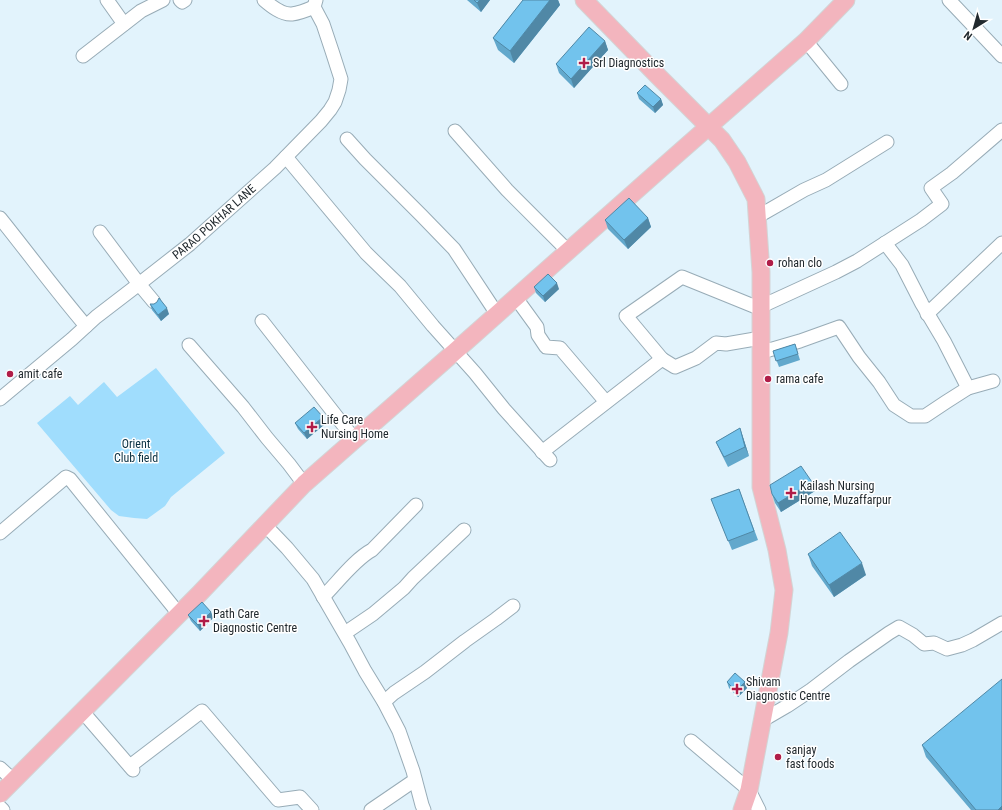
<svg xmlns="http://www.w3.org/2000/svg" width="1002" height="810" font-family="'Roboto Condensed',sans-serif">
  <style>
    .green { fill: #a0ddfd }
    .lines { fill: none; stroke-linecap: round; stroke-linejoin: round }
    .minor-casing { stroke: #98acb7; stroke-width: 15 }
    .major-casing { stroke: #d3d4d5; stroke-width: 19 }
    .minor { stroke: #fff; stroke-width: 13 }
    .major { stroke: #f3b5be; stroke-width: 17 }
    .wall { fill: #62a8cc }
    .shaded-wall { fill: #5088a6 }
    .building { fill: #72c3ed; stroke: #5088a6 }
    .poi-dot { fill: #b01d48; stroke: #fff; stroke-width: 1.5 }
    .labels { text-anchor: middle; stroke-width: 3; stroke-linejoin: round; paint-order: stroke }
    .poi-label { font-size: 12px; fill: #21292e; stroke: #fff; text-anchor: start }
    .street-label { font-size: 12px; fill: #21292e; stroke: #fff }
    .park-label { font-size: 12px; fill: #0b3142; stroke: #fff }
  </style>
  <rect width="100%" height="100%" fill="#e2f3fc"/>
  <path class="green" d="M156 368 225 453 171 497 165 506 147 519 134 518 119 516 111 510 37 423 70 396 78 405 104 382 117 397Z"/>
  <g class="lines">
    <g class="minor-casing">
      <g id="minor">
        <path d="M107 0 124 24"/>
        <path d="M180 0 182 2 185 0"/>
        <path d="M264 0C271 6 282 15 292 14 300 13 307 10 314 7"/>
        <path d="M949 0 1002 56"/>
        <path d="M806 41 841 84"/>
        <path d="M83 56 141 11 163 0"/>
        <path d="M455 131 507 190 568 251"/>
        <path d="M347 139 365 159 421 215 454 249 497 314"/>
        <path d="M286 157 366 253 400 286 433 326 475 373 504 409 550 460"/>
        <path d="M757 217 804 190 826 180 887 142"/>
        <path d="M0 218C29 254 56 291 86 326"/>
        <path d="M100 232 139 284 154 302"/>
        <path d="M885 243 902 265 922 304 944 341 968 388"/>
        <path d="M516 298 537 327 538 335 546 347 560 348 606 402"/>
        <path d="M762 306 836 272 857 261 921 220 942 204 931 188 952 173 1002 130"/>
        <path d="M927 314 1002 243"/>
        <path d="M262 321 355 440"/>
        <path d="M189 345 243 407 267 438 289 464 304 484"/>
        <path d="M762 352 800 341 839 327 859 357 879 382 894 405 911 416H925L946 402 968 388 993 381"/>
        <path d="M662 359 626 316 682 277 761 309"/>
        <path id="s1" d="M0 399 72 339 96 317 139 284 190 244 275 168 321 121 330 110 335 102 339 90 341 79 332 51 323 24 314 7 316 0"/>
        <path d="M542 452 662 359 675 367 696 358 716 343 726 344 761 338"/>
        <path d="M265 525 287 548 313 579 350 643 365 671 384 702 399 731 413 771 422 805 424 810"/>
        <path d="M0 533 66 477 70 479 179 614"/>
        <path d="M323 597C337 583 355 559 372 550L416 505"/>
        <path d="M345 633 373 614 404 588 413 578 464 530"/>
        <path d="M384 702 394 693 425 672 465 641 496 619 513 606"/>
        <path d="M82 711 133 770"/>
        <path d="M763 720 787 706 811 690 849 661 889 633 899 627 913 635 924 644 934 643 947 649 962 645 973 640 1002 623"/>
        <path d="M691 741 749 790 759 810"/>
        <path d="M130 766 202 711 278 800 300 797 312 810"/>
        <path d="M0 768 13 780"/>
        <path d="M0 807 3 810"/>
        <path d="M371 810 415 780"/>
      </g>
    </g>
    <g class="major-casing">
      <path id="major" d="M584 0 657 75 722 140 737 162 756 199 761 272V487L777 550 784 590 779 633 749 790 742 810
        M0 794 200 593 304 484 460 347 674 157 806 41 846 0"/>
    </g>
    <use href="#minor" class="minor"/>
    <use href="#major" class="major"/>
  </g>
  <path class="wall" d="M467 0H490L481 12Z
    M523 0H558L560 5 514 63 498 50 493 38Z
    M605 41 608 50 574 88 559 73 556 64Z
    M637 93 661 99 663 105 655 113 639 99Z
    M648 218 651 227 628 249 608 229 605 220Z
    M534 287 559 289 545 302 536 293Z
    M150 304 169 314 161 321 152 310Z
    M795 344 800 360 779 367 773 351Z
    M295 423 325 424 307 439 298 429Z
    M740 428 749 456 728 467 720 451 716 442Z
    M812 482 815 491 781 512 775 503 772 494Z
    M739 489 758 540 732 550 711 499Z
    M808 554 866 575 834 597 812 566Z
    M211 612 213 618 200 631 191 621 188 615Z
    M727 682 747 688 738 697 729 688Z
    M922 745 1002 810H971L926 757Z"/>
  <path class="shaded-wall" d="M480 0H490L481 12 477 3Z
    M550 0H558L560 5 514 63 510 51Z
    M605 41 608 50 574 88 571 79Z
    M661 99 663 105 655 113 653 107Z
    M648 218 651 227 628 249 624 240Z
    M557 283 559 289 545 302 543 296Z
    M167 308 169 314 161 321 158 315Z
    M323 417 325 424 307 439 304 433Z
    M740 428 743 437 749 456 745 447Z
    M812 482 815 491 781 512 778 503Z
    M862 563 866 575 834 597 829 585Z
    M211 612 213 618 200 631 198 625Z
    M745 682 747 688 738 697 736 691Z
    M1002 806V810H998Z"/>
  <path class="building" d="M474 0H480L477 3Z
    M523 0H550L510 51 493 38Z
    M589 27 605 41 571 79 556 64Z
    M645 85 661 99 653 107 637 93Z
    M629 198 648 218 624 240 605 220Z
    M548 274 557 283 543 296 534 287Z
    M159 298 167 308 158 315 150 304H154L157 302Z
    M795 344 798 354 776 361 773 351Z
    M314 407 323 417 304 433 295 423Z
    M740 428 745 447 724 457 716 442Z
    M801 466 812 482 778 503 772 494 770 485Z
    M739 489 754 531 728 541 711 499Z
    M840 532 862 563 829 585 808 554Z
    M202 602 211 612 198 625 188 615Z
    M735 673 745 682 736 691 727 682Z
    M1002 679V806L998 810H976L922 745Z"/>
  <g class="poi-dot">
    <path d="M582 57h4v4h4v4h-4v4h-4v-4h-4v-4h4z"/>
    <circle cx="770" cy="263" r="4"/>
    <circle cx="10" cy="374" r="4"/>
    <circle cx="768" cy="379" r="4"/>
    <path d="M310 421h4v4h4v4h-4v4h-4v-4h-4v-4h4z"/>
    <path d="M789 487h4v4h4v4h-4v4h-4v-4h-4v-4h4z"/>
    <path d="M202 615h4v4h4v4h-4v4h-4v-4h-4v-4h4z"/>
    <path d="M735 683h4v4h4v4h-4v4h-4v-4h-4v-4h4z"/>
    <circle cx="778" cy="757" r="4"/>
  </g>
  <g class="labels">
    <g class="poi-label">
      <text x="593" y="67">Srl Diagnostics</text>
      <text x="778" y="267">rohan clo</text>
      <text x="18" y="378">amit cafe</text>
      <text x="776" y="383">rama cafe</text>
      <text x="321" y="424">Life Care<tspan x="321" dy="14">Nursing Home</tspan></text>
      <text x="800" y="490">Kailash Nursing<tspan x="800" dy="14">Home, Muzaffarpur</tspan></text>
      <text x="213" y="618">Path Care<tspan x="213" dy="14">Diagnostic Centre</tspan></text>
      <text x="746" y="686">Shivam<tspan x="746" dy="14">Diagnostic Centre</tspan></text>
      <text x="786" y="754">sanjay<tspan x="786" dy="14">fast foods</tspan></text>
    </g>
    <g class="street-label">
      <text dy="4" stroke="none"><textPath href="#s1" startOffset="278">PARAO POKHAR LANE</textPath></text>
    </g>
    <g class="park-label">
      <text x="136" y="448">Orient<tspan x="136" dy="14">Club field</tspan></text>
    </g>
  </g>
  <g transform="translate(974 28) rotate(217)" stroke="#ffffff" stroke-width="3" paint-order="stroke">
  <path d="M0-3L7 15L0 10L-7 15Z" fill="#21292e"/>
  <text y="-6" font-size="11" font-weight="bold" text-anchor="middle" fill="#21292e">N</text>
  </g>
</svg>
